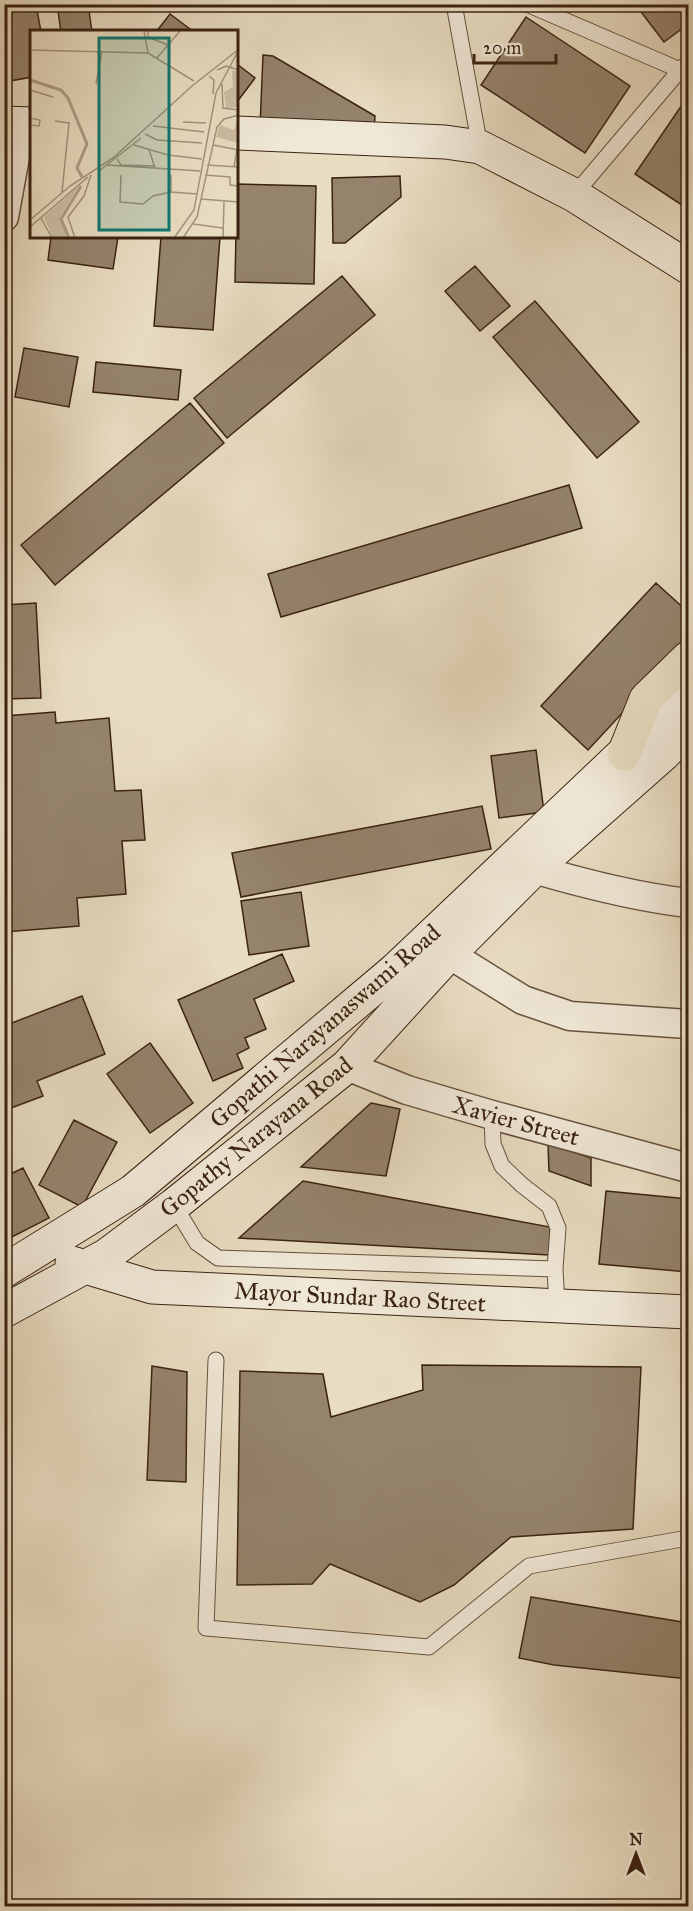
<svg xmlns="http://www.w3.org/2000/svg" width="693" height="1911" font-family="'IM FELL Great Primer',serif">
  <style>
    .building { fill: #95836d; stroke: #3b2312; stroke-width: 1.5 }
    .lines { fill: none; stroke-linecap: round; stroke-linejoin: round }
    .lane-casing { stroke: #66513e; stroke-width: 17 }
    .street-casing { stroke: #66513e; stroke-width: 31 }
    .secondary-casing { stroke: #3b2312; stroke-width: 35 }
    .primary-casing { stroke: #3b2312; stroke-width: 35 }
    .lane { stroke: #f0e8d7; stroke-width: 15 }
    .street { stroke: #f0e8d7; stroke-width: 28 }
    .secondary { stroke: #f0e8d7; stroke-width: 33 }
    .primary { stroke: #e8dcc1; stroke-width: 33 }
    .labels { text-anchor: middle; stroke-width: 6; stroke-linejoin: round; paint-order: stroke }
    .street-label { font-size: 24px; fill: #3b2312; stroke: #f0e8d7 }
    .inset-river { fill: none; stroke: #ad9d86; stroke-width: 3 }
    .inset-road { fill: none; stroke: #a3927b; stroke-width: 1.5 }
    .view { fill: #0f766e; fill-opacity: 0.15; stroke: #0f766e; stroke-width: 3 }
    .inset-edge { fill: none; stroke: #3b2312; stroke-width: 3 }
  </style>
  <rect width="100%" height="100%" fill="#e8dcc1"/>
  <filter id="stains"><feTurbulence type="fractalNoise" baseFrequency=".00333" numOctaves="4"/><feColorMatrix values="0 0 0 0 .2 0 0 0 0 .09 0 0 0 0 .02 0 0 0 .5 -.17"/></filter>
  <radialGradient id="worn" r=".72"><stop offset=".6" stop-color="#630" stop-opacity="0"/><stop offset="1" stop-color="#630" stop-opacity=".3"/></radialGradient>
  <path class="building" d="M4 4H36L41 32H32V77L4 82Z
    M57 4H88L92 32H61Z
    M635 4H688V24L664 42Z
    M170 14 194 32H156Z
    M526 17 630 86 585 153 481 85Z
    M263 55 273 56 375 116 374 131 260 126Z
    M237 64 255 78 237 102Z
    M688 96V209L635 174Z
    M400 176 401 197 345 243H333L332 178Z
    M237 184 316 186 314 284 235 282Z
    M51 237H118L113 269 48 260Z
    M161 237H220L213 330 154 326Z
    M475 266 510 306 480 331 445 291Z
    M342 276 375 315 227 438 194 398Z
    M535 301 639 422 597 458 493 337Z
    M24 348 78 357 69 407 15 397Z
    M96 362 181 370 178 400 93 392Z
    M190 403 224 443 55 585 21 545Z
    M569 485 582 528 281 617 268 574Z
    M656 583 688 612V642L588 750 541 706Z
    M36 603 41 698 4 699V605Z
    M55 712 56 723 109 718 115 791 141 790 145 840 122 841 126 894 77 898 79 926 4 932V716Z
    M536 750 544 812 499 818 491 756Z
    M482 806 491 849 241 897 232 853Z
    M301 892 309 946 249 955 241 901Z
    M282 954 294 981 254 999 266 1029 245 1038 249 1048 237 1054 243 1068 213 1081 178 1000Z
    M82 996 105 1054 37 1081 43 1096 11 1108 4 1093V1026Z
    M150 1043 193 1103 150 1133 107 1074Z
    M371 1103 400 1109 386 1176 301 1167Z
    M74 1120 117 1142 82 1207 39 1185Z
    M548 1144 591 1158V1186L549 1171Z
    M23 1168 49 1218 4 1241V1177Z
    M303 1181 550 1227 549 1255 239 1238Z
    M606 1191 688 1199V1272L599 1264Z
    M422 1365 641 1367 633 1529 511 1537 454 1585 420 1602 330 1564 312 1584 237 1585 240 1371 323 1374 331 1417 423 1390Z
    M152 1366 187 1372 186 1482 147 1480Z
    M531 1597 688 1623V1679L554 1665 519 1658Z"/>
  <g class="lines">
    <g class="lane-casing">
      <path id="lane" d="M454 4 480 147
        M527 4 680 70
        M574 195 680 70 688 63
        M492 1115 493 1144 502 1166 522 1185 549 1206 558 1228 555 1269 557 1306
        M174 1205 197 1243 218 1258 555 1269
        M216 1360 206 1628 429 1647 529 1566 688 1538"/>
    </g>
    <g class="street-casing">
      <path id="street" d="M4 217 21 124
        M534 869C585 884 636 897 688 903
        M449 954 523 1000 570 1016 688 1024
        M347 1066 407 1090 492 1115 688 1168"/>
    </g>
    <g class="secondary-casing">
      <path id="secondary" d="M4 123 32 124
        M237 133 445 142 480 147 574 195 688 267
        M72 1263 152 1287 688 1312
        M4 1271 133 1191 395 970 688 692
        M4 1311 107 1255 174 1205 347 1066 449 954 534 869 664 754 688 729"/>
    </g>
    <g class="primary-casing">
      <path id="primary" d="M624 754 646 699 688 658"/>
    </g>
    <use href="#lane" class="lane"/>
    <use href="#street" class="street"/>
    <use href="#secondary" class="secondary"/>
    <use href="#primary" class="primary"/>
  </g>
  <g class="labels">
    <g class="street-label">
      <text transform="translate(325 1026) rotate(-41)" y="8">Gopathi Narayanaswami Road</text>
      <text transform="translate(516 1121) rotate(15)" y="8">Xavier Street</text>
      <text transform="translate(256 1137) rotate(-39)" y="8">Gopathy Narayana Road</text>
      <text transform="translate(360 1297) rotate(3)" y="8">Mayor Sundar Rao Street</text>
    </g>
  </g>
  <g transform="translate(30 30)">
    <rect width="208" height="208" fill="#e8dcc1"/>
    <path d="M202 41H208L209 77 196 78 194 62 203 57ZM208 88V113L186 107 190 95 204 100ZM48 157 30 187 37 208H23L14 187Z" fill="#cbbda3"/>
    <path class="inset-river" d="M0 50 31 60 38 68 57 114 47 138 52 147M39 208 31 189 51 156"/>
    <path class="inset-road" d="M114 1 118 23M118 1V7L138 15M0 20 118 23 164 51M127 28 150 1M187 40 196 36 209 40M179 46 184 50 183 64M66 54 72 21M192 54 193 78 209 80M0 60 23 67M0 88 10 90 9 96 0 95M25 91 39 93 32 162M153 92 176 93M123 96 174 102M115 104 127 110 172 113M104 115 138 125 172 129M183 115 209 120M119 120 125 138M87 129 91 135 125 136M77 135 170 141M177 135 209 137M204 137 207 119M69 141 111 108M91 145 90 172 113 174 123 166 141 162M141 145V162L167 164M175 145 200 147V155L209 156M171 169 209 172M11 188 22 208M0 190 40 156 83 128 162 56 209 19M163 194 193 198M0 197 58 147M45 208 38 187 54 166 61 145M144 208 164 180 186 63 207 23M153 208 167 187 187 97 194 89 209 85M193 208 194 171"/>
    <path class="view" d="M69 8H139V200H69Z"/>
    <rect width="208" height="208" class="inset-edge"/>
  </g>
  <rect width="693" height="1911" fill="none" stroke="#e8dcc1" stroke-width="24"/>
  <rect x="6" y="6" width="681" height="1899" fill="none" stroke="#3b2312" stroke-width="3"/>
  <rect x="12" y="12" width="669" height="1887" fill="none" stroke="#3b2312" stroke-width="1.5"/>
  <g transform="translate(636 1854)" stroke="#f0e8d7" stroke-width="4.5" paint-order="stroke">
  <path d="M0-4.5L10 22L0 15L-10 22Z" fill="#3b2312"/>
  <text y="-9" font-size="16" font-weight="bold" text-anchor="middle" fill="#3b2312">N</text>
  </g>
  <path d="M474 54v9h82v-9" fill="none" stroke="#3b2312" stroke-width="3"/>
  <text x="483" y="54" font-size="18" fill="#3b2312" stroke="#f0e8d7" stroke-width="4.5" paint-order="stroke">20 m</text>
  <rect width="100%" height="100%" filter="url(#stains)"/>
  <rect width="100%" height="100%" fill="url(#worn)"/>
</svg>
